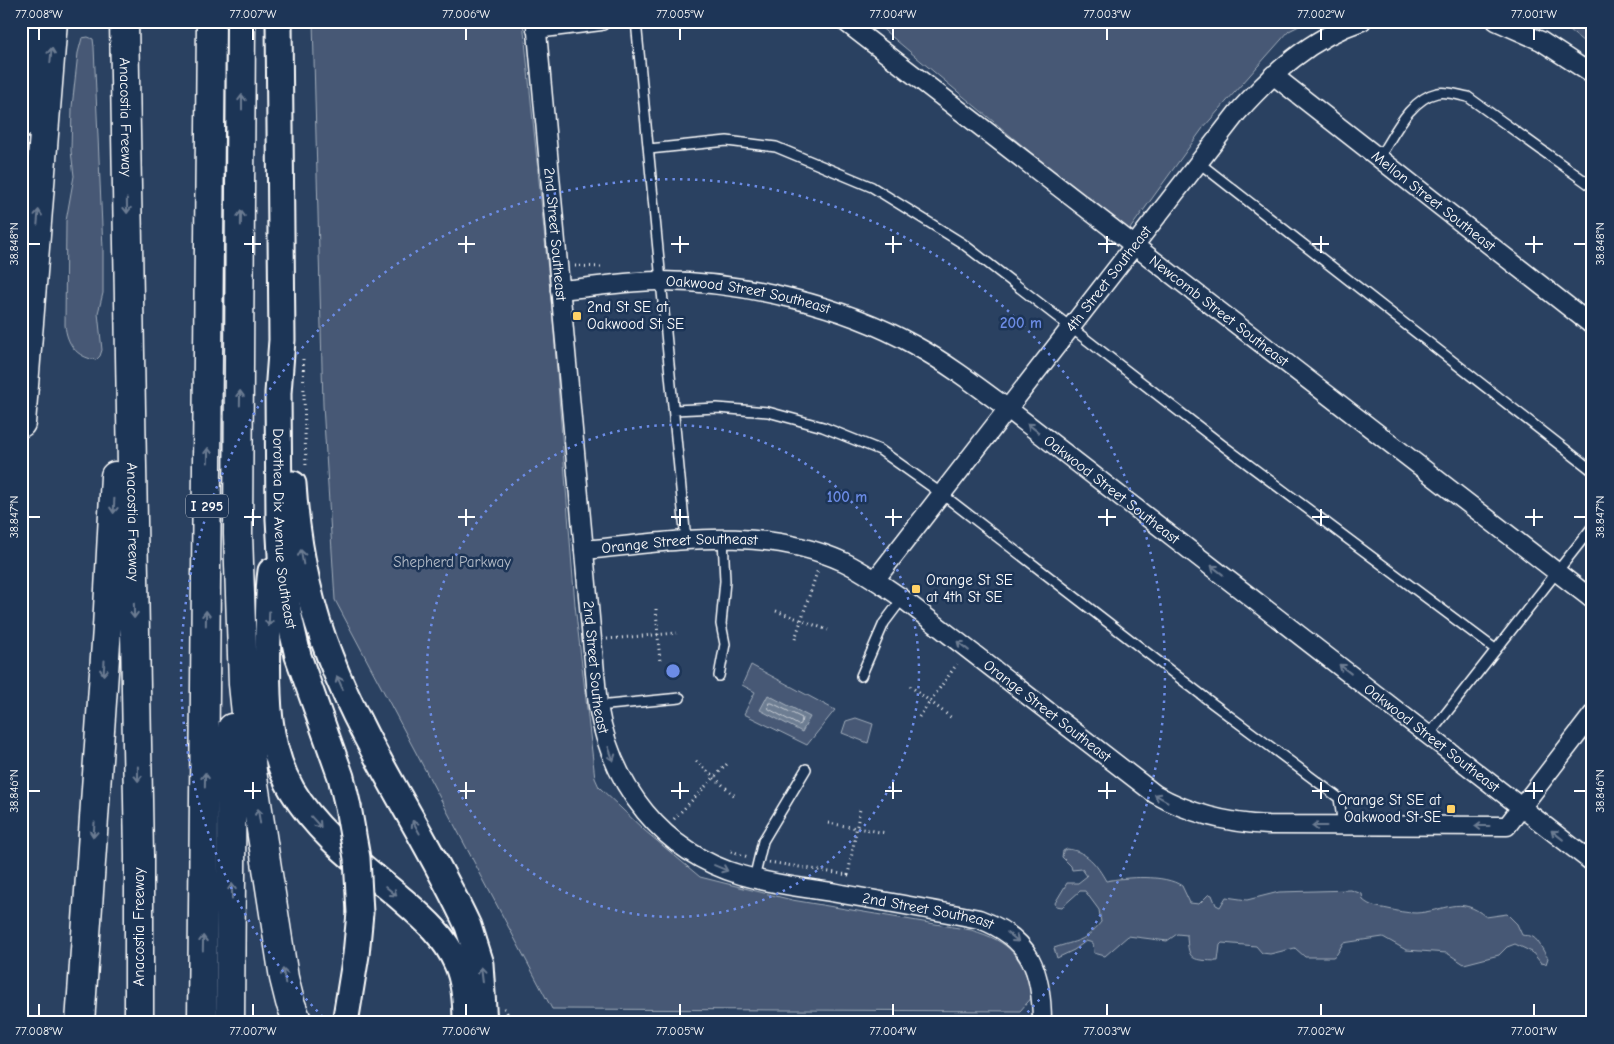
<svg xmlns="http://www.w3.org/2000/svg" width="1614" height="1044" font-family="'Comic Neue',sans-serif">
  <style>
    .green { fill: #465975; stroke: #a2acba }
    .water { fill: #6d7d92; stroke: #a7b1be }
    .lines { fill: none; stroke-linecap: round; stroke-linejoin: round }
    .shore { stroke: #c5cbd3; stroke-width: 1 }
    .lane-casing { stroke: #fff; stroke-width: 12 }
    .street-casing { stroke: #fff; stroke-width: 21 }
    .secondary-casing { stroke: #fff; stroke-width: 29 }
    .primary-casing { stroke: #fff; stroke-width: 31 }
    .highway-casing { stroke: #fff; stroke-width: 31 }
    .path { stroke: #fff; stroke-width: 3; stroke-dasharray: 1 4; stroke-linecap: butt }
    .lane { stroke: #1d3557; stroke-width: 9 }
    .street { stroke: #1d3557; stroke-width: 18 }
    .secondary { stroke: #1d3557; stroke-width: 25 }
    .primary { stroke: #1d3557; stroke-width: 28 }
    .highway { stroke: #1d3557; stroke-width: 28 }
    .secondary-bridge-casing { stroke: #fff; stroke-width: 29; stroke-linecap: butt }
    .secondary-bridge { stroke: #1d3557; stroke-width: 25 }
    .oneway { stroke: #6c7c92 }
    .ticks { fill: none; stroke: #fff; stroke-width: 2 }
    .ring { fill: none; stroke: #6c8ce6; stroke-width: 2.5; stroke-dasharray: 2.5 5 }
    .poi-dot { fill: #ffd166; stroke: #1d3557; stroke-width: 2 }
    .labels { text-anchor: middle; stroke-width: 5; stroke-linejoin: round; paint-order: stroke }
    .shield { fill: #1d3557; stroke: #bbc2cd; stroke-width: 1 }
    .shield-label { font-size: 14px; font-weight: bold; fill: #fff }
    .street-label { font-size: 15px; fill: #fff; stroke: #1d3557 }
    .poi-label { font-size: 15px; fill: #fff; stroke: #1d3557; text-anchor: start }
    .park-label { font-size: 15px; fill: #b5bdc8; stroke: #1d3557 }
    .centre { fill: #6c8ce6; stroke: #1d3557; stroke-width: 2.5 }
    .ring-label { font-size: 15px; text-anchor: middle; font-weight: bold; fill: #6c8ce6; stroke: #1d3557; stroke-width: 5; stroke-linejoin: round; paint-order: stroke }
    .neatline { fill: none; stroke: #fff; stroke-width: 2 }
    .ticks-label { font-size: 12px; text-anchor: middle; fill: #fff }
  </style>
  <rect width="100%" height="100%" fill="#2a4161"/>
  <filter id="ink" filterUnits="userSpaceOnUse"><feTurbulence type="fractalNoise" baseFrequency=".02" numOctaves="2"/><feDisplacementMap in="SourceGraphic" scale="10" xChannelSelector="R" yChannelSelector="G"/><feConvolveMatrix kernelMatrix="1 2 1 2 8 2 1 2 1" color-interpolation-filters="sRGB"/></filter>
  <g filter="url(#ink)">
    <path class="green" d="M313 21H523L553 320 575 605 595 778 599 787 644 830 700 877 792 900 971 930C1012 942 1020 956 1034 995L1020 1011 552 1009 335 600 323 405Z
      M873 21H1309L1289 31 1203 128 1127 233Z
      M1551 21H1593V49L1570 31Z
      M88 37 93 39 94 47 103 249V293L98 313 102 350 100 356 96 360C76 357 67 344 65 325L66 221 74 176 71 151 72 107 78 53 82 38Z
      M751 665 835 710 807 745 744 714 755 692 742 685Z
      M856 718 873 724 868 743 842 733 846 721Z
      M1067 849C1087 851 1097 865 1106 881 1126 877 1165 874 1182 886L1190 903 1199 904 1209 894 1212 895 1216 905 1220 907 1226 897 1247 900 1279 892 1351 890 1362 894 1363 900C1371 907 1378 907 1388 909 1397 911 1406 913 1416 913 1443 912 1460 894 1486 917L1507 914 1517 924 1522 935C1525 936 1528 935 1530 936 1538 937 1543 952 1548 958L1546 964 1541 963 1532 952 1515 944 1507 947 1499 955 1464 964 1447 953 1406 950 1383 937 1343 943 1337 954 1333 957H1305L1295 948 1270 954 1262 953 1256 946 1222 943 1220 945 1218 961C1193 960 1188 962 1187 935L1177 934 1167 941 1128 936 1105 956 1094 953 1093 943 1086 941 1074 950 1057 958 1054 948C1077 940 1084 943 1101 922L1099 910 1085 891H1080L1062 907 1056 906 1055 903 1067 883H1078L1087 876 1082 869 1072 870 1071 866 1062 857 1063 851Z"/>
    <path class="water" d="M768 695 810 717 802 732 760 710Z"/>
    <g class="lines">
      <path class="shore" d="M769 703H772L802 718 801 724 798 725 769 709Z"/>
      <g class="lane-casing">
        <path id="lane" d="M636 21 686 541
          M649 149 727 141 776 147 872 187 962 243 1221 444 1495 649
          M1378 159C1393 137 1409 99 1437 93 1447 91 1458 95 1468 97L1593 187
          M1198 162 1593 471
          M674 410 717 408 768 412 823 427 880 450 942 494 1212 703 1339 798 1343 826
          M719 676 725 644 721 624 725 581 723 538
          M861 676 884 623 902 599
          M598 706 680 698
          M1429 735 1593 526
          M754 879 763 841 806 769"/>
      </g>
      <g class="street-casing">
        <g id="street">
          <path id="s1" d="M536 21 598 706C612 786 662 852 741 875 774 885 809 888 842 894 888 902 934 910 979 919 1031 938 1042 971 1042 1023"/>
          <path id="s2" d="M844 21 1593 600"/>
          <path d="M1496 21 1541 41 1593 75"/>
          <path d="M536 29 601 21"/>
          <path id="s3" d="M1273 75 1593 326"/>
          <path id="s4" d="M560 290C594 287 629 281 662 281 744 282 843 305 914 345 947 363 977 386 1008 409L1593 863"/>
          <path id="s5" d="M584 550C671 542 761 524 844 562 863 571 881 584 899 596L1155 794C1190 814 1227 823 1268 825L1507 826 1593 714"/>
          <path id="s6" d="M875 580 1237 113C1273 73 1310 38 1362 21"/>
        </g>
      </g>
      <g class="secondary-casing">
        <g id="secondary">
          <path id="s7" d="M279 21 282 340 278 393 279 519 282 572 289 616 298 656 341 777 348 807"/>
          <path d="M293 484C297 543 308 602 330 657 366 751 426 835 468 926L480 964 484 1023"/>
          <path d="M271 571C268 590 269 611 268 631 267 684 264 742 292 790 317 833 360 864 398 896 421 916 444 934 457 964 465 982 466 1003 466 1023"/>
          <path d="M345 1023 356 955 360 913"/>
        </g>
      </g>
      <g class="primary-casing">
        <path id="primary" d="M21 423 53 21"/>
      </g>
      <g class="highway-casing">
        <g id="highway">
          <path id="s8" d="M124 21 139 855V1023"/>
          <path d="M241 21 238 534 243 684 252 771 284 978 290 1002 298 1023"/>
          <path d="M21 124 28 21"/>
          <path d="M80 1023 107 628 115 476"/>
          <path d="M202 1023 211 21"/>
          <path d="M230 1023 232 728"/>
        </g>
      </g>
      <path class="path" d="M575 266 602 267
        M303 359 306 468
        M656 609 660 663
        M776 611 828 630
        M607 639 677 633
        M795 639 818 569
        M910 686 953 719
        M919 717 957 664
        M696 761 735 796
        M674 819 727 764
        M828 823 886 833
        M731 851 748 857
        M769 862 848 875 860 809
        M504 1008 507 1013V1023"/>
      <use href="#lane" class="lane"/>
      <use href="#street" class="street"/>
      <use href="#secondary" class="secondary"/>
      <use href="#primary" class="primary"/>
      <use href="#highway" class="highway"/>
      <g class="secondary-bridge-casing">
        <path id="secondary-bridge" d="M348 807 357 858 360 913"/>
      </g>
      <use href="#secondary-bridge" class="secondary-bridge"/>
    </g>
    <defs><path id="oneway-shaft" d="M-6 0H5M1.5-3L5.5 0L1.5 3" fill="none" stroke-width="1.6" stroke-linecap="round" stroke-linejoin="round" transform="scale(1.25)"/></defs>
    <g class="oneway">
      <use href="#oneway-shaft" transform="translate(51 55) rotate(-85)"/>
      <use href="#oneway-shaft" transform="translate(242 102) rotate(-90)"/>
      <use href="#oneway-shaft" transform="translate(127 206) rotate(89)"/>
      <use href="#oneway-shaft" transform="translate(38 217) rotate(-85)"/>
      <use href="#oneway-shaft" transform="translate(241 218) rotate(-89)"/>
      <use href="#oneway-shaft" transform="translate(240 398) rotate(-89)"/>
      <use href="#oneway-shaft" transform="translate(1033 428) rotate(-142)"/>
      <use href="#oneway-shaft" transform="translate(208 455) rotate(-89)"/>
      <use href="#oneway-shaft" transform="translate(114 506) rotate(93)"/>
      <use href="#oneway-shaft" transform="translate(302 557) rotate(-100)"/>
      <use href="#oneway-shaft" transform="translate(1217 570) rotate(-142)"/>
      <use href="#oneway-shaft" transform="translate(134 611) rotate(89)"/>
      <use href="#oneway-shaft" transform="translate(206 618) rotate(-89)"/>
      <use href="#oneway-shaft" transform="translate(269 619) rotate(92)"/>
      <use href="#oneway-shaft" transform="translate(963 646) rotate(-142)"/>
      <use href="#oneway-shaft" transform="translate(104 668) rotate(94)"/>
      <use href="#oneway-shaft" transform="translate(1345 669) rotate(-142)"/>
      <use href="#oneway-shaft" transform="translate(340 683) rotate(-114)"/>
      <use href="#oneway-shaft" transform="translate(611 754) rotate(70)"/>
      <use href="#oneway-shaft" transform="translate(138 774) rotate(89)"/>
      <use href="#oneway-shaft" transform="translate(205 780) rotate(-89)"/>
      <use href="#oneway-shaft" transform="translate(1161 798) rotate(-151)"/>
      <use href="#oneway-shaft" transform="translate(259 816) rotate(-99)"/>
      <use href="#oneway-shaft" transform="translate(316 822) rotate(48)"/>
      <use href="#oneway-shaft" transform="translate(1319 826) rotate(180)"/>
      <use href="#oneway-shaft" transform="translate(1482 826) rotate(-180)"/>
      <use href="#oneway-shaft" transform="translate(416 827) rotate(-119)"/>
      <use href="#oneway-shaft" transform="translate(94 830) rotate(94)"/>
      <use href="#oneway-shaft" transform="translate(1557 835) rotate(-142)"/>
      <use href="#oneway-shaft" transform="translate(721 868) rotate(23)"/>
      <use href="#oneway-shaft" transform="translate(232 891) rotate(-90)"/>
      <use href="#oneway-shaft" transform="translate(391 891) rotate(40)"/>
      <use href="#oneway-shaft" transform="translate(1013 937) rotate(40)"/>
      <use href="#oneway-shaft" transform="translate(203 943) rotate(-89)"/>
      <use href="#oneway-shaft" transform="translate(482 974) rotate(-97)"/>
      <use href="#oneway-shaft" transform="translate(284 976) rotate(-100)"/>
    </g>
  </g>
  <path class="ticks" d="M39 28V40M253 28V40M466 28V40M680 28V40M893 28V40M1107 28V40M1321 28V40M1534 28V40M253 236V253M466 236V253M680 236V253M893 236V253M1107 236V253M1321 236V253M1534 236V253M28 244H40M244 244H261M458 244H475M671 244H689M885 244H902M1098 244H1116M1312 244H1329M1525 244H1543M1574 244H1586M253 509V526M466 509V526M680 509V526M893 509V526M1107 509V526M1321 509V526M1534 509V526M28 517H40M244 517H261M458 517H475M671 517H689M885 517H902M1098 517H1116M1312 517H1329M1525 517H1543M1574 517H1586M253 782V799M466 782V799M680 782V799M893 782V799M1107 782V799M1321 782V799M1534 782V799M28 791H40M244 791H261M458 791H475M671 791H689M885 791H902M1098 791H1116M1312 791H1329M1525 791H1543M1574 791H1586M39 1004V1016M253 1004V1016M466 1004V1016M680 1004V1016M893 1004V1016M1107 1004V1016M1321 1004V1016M1534 1004V1016"/>
  <g class="ring">
    <circle cx="673" cy="671" r="246"/>
    <path d="M328 1022A492 492 0 1 1 1018 1022"/>
  </g>
  <g class="poi-dot">
    <rect x="572" y="311" width="10" height="10" rx="2.5"/>
    <rect x="911" y="584" width="10" height="10" rx="2.5"/>
    <rect x="1446" y="804" width="10" height="10" rx="2.5"/>
  </g>
  <g class="labels">
    <rect class="shield" x="186" y="494.5" width="42" height="23" rx="4"/>
    <g class="shield-label">
      <text x="207" y="511">I 295</text>
    </g>
    <g class="street-label">
      <text dy="5" stroke="none"><textPath href="#s8" startOffset="96">Anacostia Freeway</textPath></text>
      <text dy="5" stroke="none"><textPath href="#s3" startOffset="204">Mellon Street Southeast</textPath></text>
      <text dy="5" stroke="none"><textPath href="#s1" startOffset="214">2nd Street Southeast</textPath></text>
      <text dy="5" stroke="none"><textPath href="#s6" startOffset="381">4th Street Southeast</textPath></text>
      <text dy="5" stroke="none"><textPath href="#s4" startOffset="190">Oakwood Street Southeast</textPath></text>
      <text dy="5" stroke="none"><textPath href="#s2" startOffset="474">Newcomb Street Southeast</textPath></text>
      <text dy="5" stroke="none"><textPath href="#s4" startOffset="610">Oakwood Street Southeast</textPath></text>
      <text dy="5" stroke="none"><textPath href="#s8" startOffset="501">Anacostia Freeway</textPath></text>
      <text dy="5" stroke="none"><textPath href="#s7" startOffset="508">Dorothea Dix Avenue Southeast</textPath></text>
      <text dy="5" stroke="none"><textPath href="#s5" startOffset="96">Orange Street Southeast</textPath></text>
      <text dy="5" stroke="none"><textPath href="#s1" startOffset="649">2nd Street Southeast</textPath></text>
      <text dy="5" stroke="none"><textPath href="#s5" startOffset="516">Orange Street Southeast</textPath></text>
      <text dy="5" stroke="none"><textPath href="#s4" startOffset="1015">Oakwood Street Southeast</textPath></text>
      <text dy="5" stroke="none"><textPath href="#s1" startOffset="1112">2nd Street Southeast</textPath></text>
      <text transform="translate(139 927) rotate(-90)" y="5">Anacostia Freeway</text>
    </g>
    <g class="poi-label">
      <text x="587" y="312">2nd St SE at<tspan x="587" dy="17">Oakwood St SE</tspan></text>
      <text x="926" y="585">Orange St SE<tspan x="926" dy="17">at 4th St SE</tspan></text>
      <text x="1441" y="805" text-anchor="end">Orange St SE at<tspan x="1441" dy="17">Oakwood St SE</tspan></text>
    </g>
    <g class="park-label">
      <text x="452" y="567">Shepherd Parkway</text>
    </g>
  </g>
  <circle cx="673" cy="671" r="8" class="centre"/>
  <g class="ring-label">
    <text x="1021" y="328">200 m</text>
    <text x="847" y="502">100 m</text>
  </g>
  <rect width="1614" height="1044" fill="none" stroke="#1d3557" stroke-width="55"/>
  <rect x="28" y="28" width="1558" height="988" class="neatline"/>
  <g class="ticks-label">
    <text x="39" y="18">77.008°W</text>
    <text x="253" y="18">77.007°W</text>
    <text x="466" y="18">77.006°W</text>
    <text x="680" y="18">77.005°W</text>
    <text x="893" y="18">77.004°W</text>
    <text x="1107" y="18">77.003°W</text>
    <text x="1321" y="18">77.002°W</text>
    <text x="1534" y="18">77.001°W</text>
    <text transform="translate(14 244) rotate(-90)" y="4">38.848°N</text>
    <text transform="translate(1600 244) rotate(-90)" y="4">38.848°N</text>
    <text transform="translate(14 517) rotate(-90)" y="4">38.847°N</text>
    <text transform="translate(1600 517) rotate(-90)" y="4">38.847°N</text>
    <text transform="translate(14 791) rotate(-90)" y="4">38.846°N</text>
    <text transform="translate(1600 791) rotate(-90)" y="4">38.846°N</text>
    <text x="39" y="1035">77.008°W</text>
    <text x="253" y="1035">77.007°W</text>
    <text x="466" y="1035">77.006°W</text>
    <text x="680" y="1035">77.005°W</text>
    <text x="893" y="1035">77.004°W</text>
    <text x="1107" y="1035">77.003°W</text>
    <text x="1321" y="1035">77.002°W</text>
    <text x="1534" y="1035">77.001°W</text>
  </g>
</svg>
